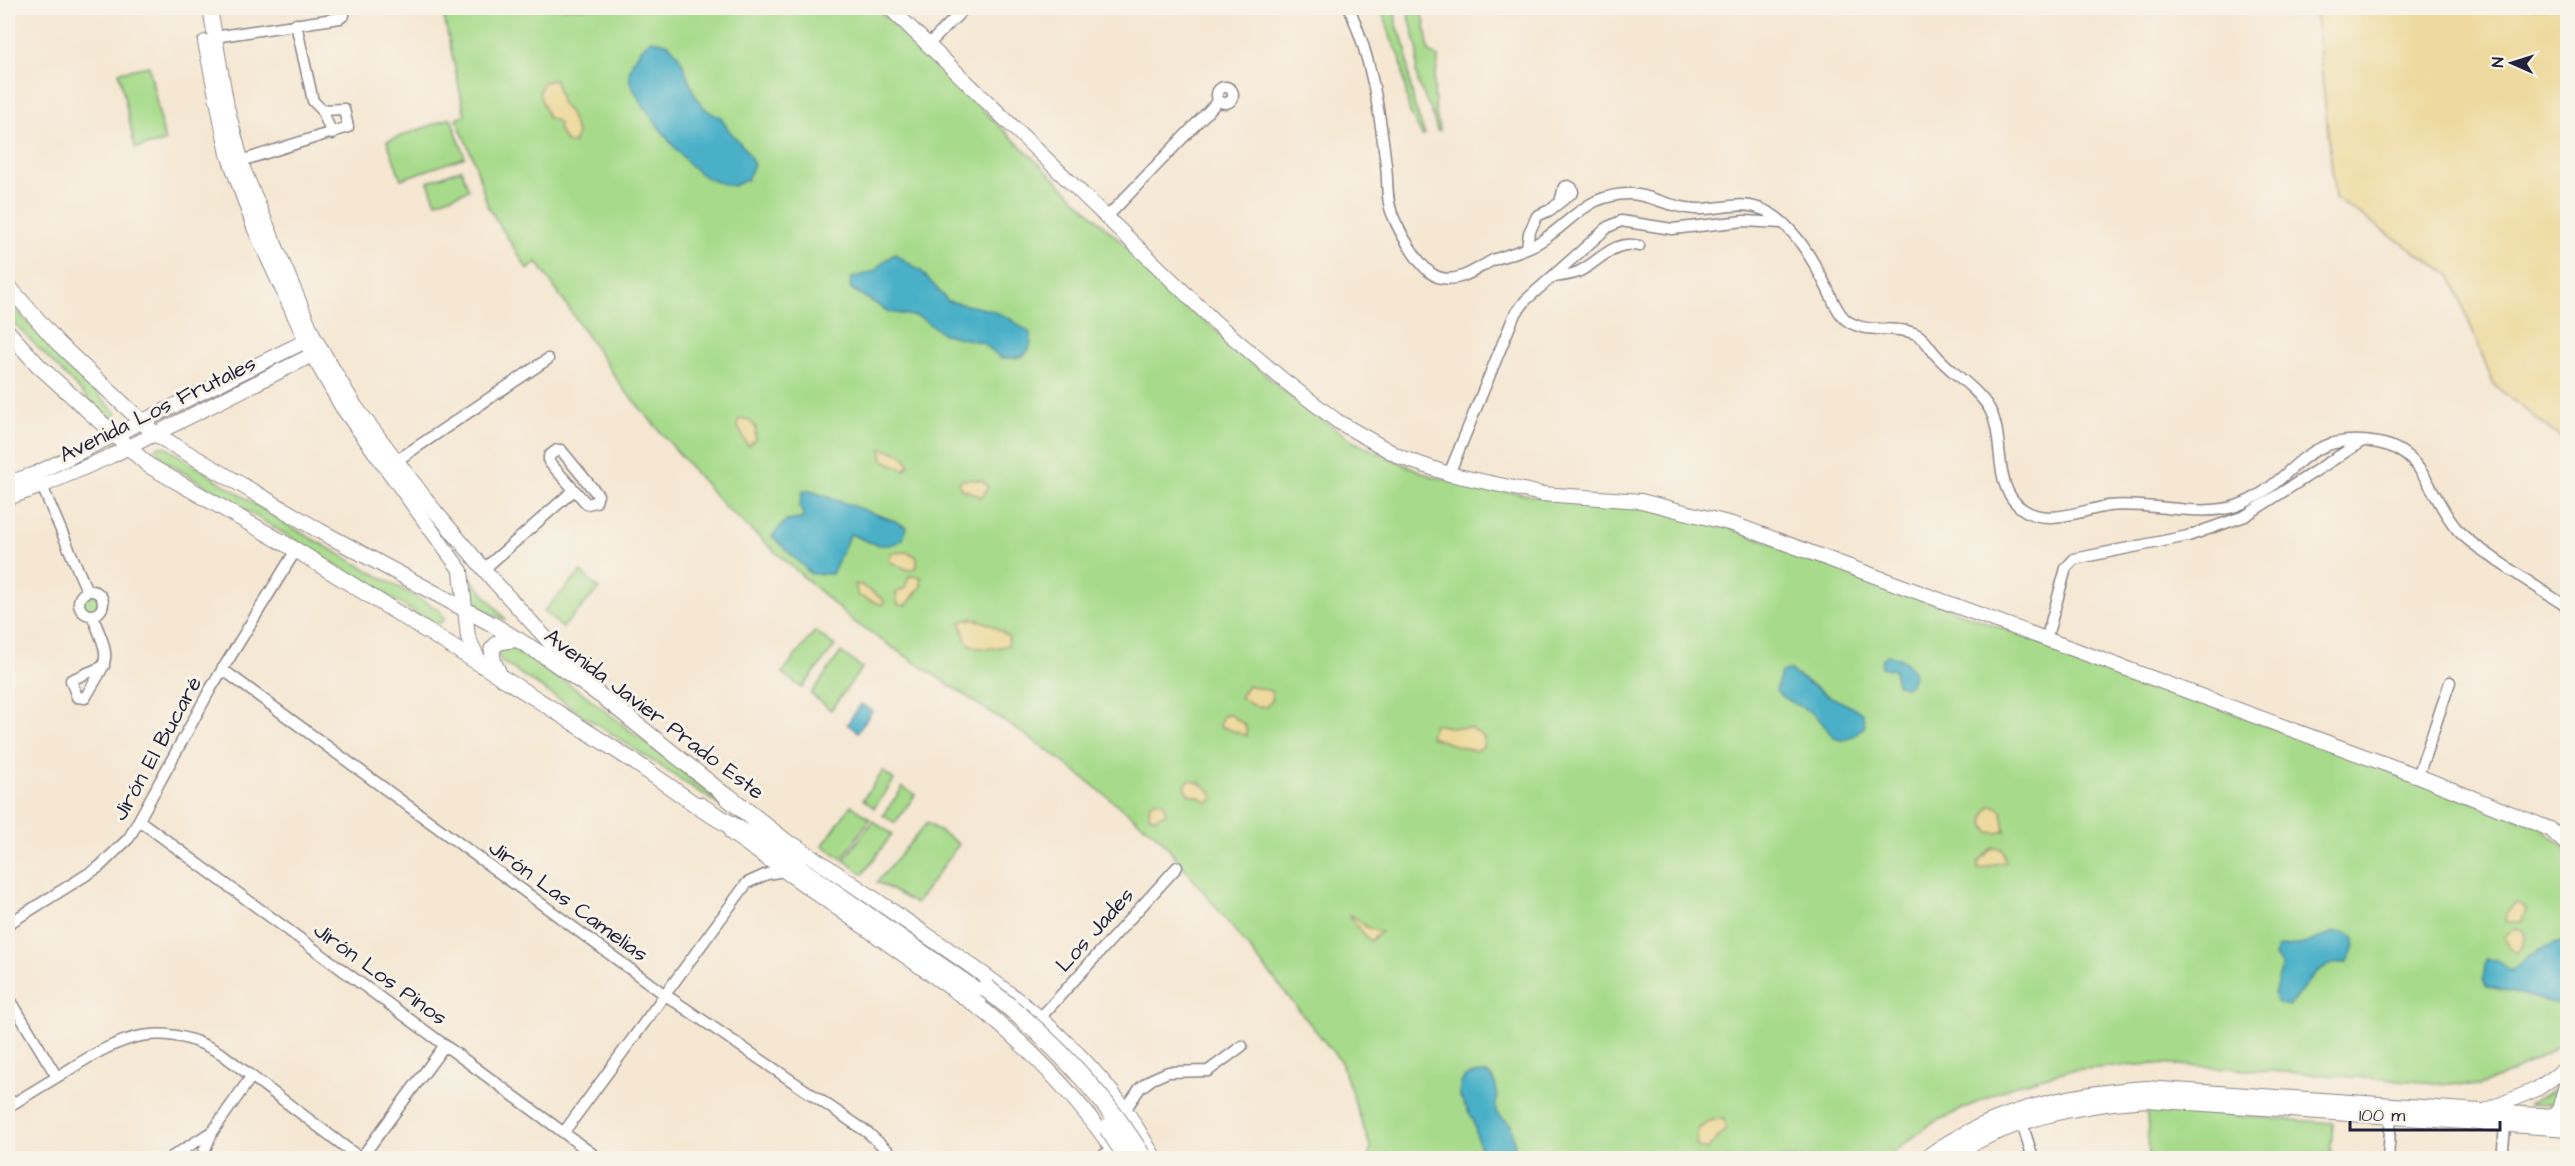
<svg xmlns="http://www.w3.org/2000/svg" width="2575" height="1166" font-family="'Architects Daughter',sans-serif">
  <style>
    .green { fill: #a7db8b; stroke: #647e63; stroke-width: 1.5 }
    .sand { fill: #eeda9e; stroke: #887e6c; stroke-width: 1.5 }
    .water { fill: #49b0c8; stroke: #366982; stroke-width: 1.5 }
    .lines { fill: none; stroke-linecap: round; stroke-linejoin: round }
    .street-casing { stroke: #8c8486; stroke-width: 13 }
    .secondary-casing { stroke: #8c8486; stroke-width: 16 }
    .primary-casing { stroke: #8c8486; stroke-width: 17 }
    .highway-casing { stroke: #8c8486; stroke-width: 20 }
    .street { stroke: #fff; stroke-width: 10 }
    .secondary { stroke: #fff; stroke-width: 14 }
    .primary { stroke: #fff; stroke-width: 15 }
    .highway { stroke: #fff; stroke-width: 18 }
    .highway-bridge-casing { stroke: #8c8486; stroke-width: 20; stroke-linecap: butt }
    .highway-bridge { stroke: #fff; stroke-width: 18 }
    .labels { text-anchor: middle; stroke-width: 6; stroke-linejoin: round; paint-order: stroke }
    .street-label { font-size: 22px; fill: #22223b; stroke: #f7f3e8 }
  </style>
  <rect width="100%" height="100%" fill="#f7f3e8"/>
  <filter id="ink" filterUnits="userSpaceOnUse"><feTurbulence type="fractalNoise" baseFrequency=".0167" numOctaves="2"/><feDisplacementMap in="SourceGraphic" scale="12" xChannelSelector="R" yChannelSelector="G"/><feConvolveMatrix kernelMatrix="1 2 1 2 8 2 1 2 1" color-interpolation-filters="sRGB"/></filter>
  <filter id="wash" filterUnits="userSpaceOnUse"><feTurbulence type="fractalNoise" baseFrequency=".008" numOctaves="4" result="noise"/><feDisplacementMap in="SourceGraphic" scale="24" xChannelSelector="R" yChannelSelector="G"/><feGaussianBlur stdDeviation="1.35" result="paint"/><feColorMatrix in="noise" values="0 0 0 0 0 0 0 0 0 0 0 0 0 0 0 0 0 1.4 0 .05"/><feComposite in="paint" operator="in"/></filter>
  <g filter="url(#wash)">
    <rect width="100%" height="100%" fill="#f5e7d2"/>
    <path class="green" d="M442 8H876L1188 306 1293 399 1356 443 1433 477 1538 497 1619 502 1703 518 2540 826 2567 849V1036C2554 1056 2502 1076 2479 1086L2199 1066 2153 1064 2069 1070 2009 1087 1931 1124 1886 1158H1368L1371 1149 1341 1062 1160 838 1049 751 854 622 723 505 622 387 537 262 528 270 488 207 474 160 456 119 465 115Z
      M1377 8H1395L1396 23 1407 50 1408 70 1414 104 1425 135 1422 136 1409 110 1400 56 1391 39 1385 18Z
      M1407 8H1417L1424 19 1429 52 1438 57C1439 66 1435 72 1434 80 1434 95 1435 116 1440 130L1437 131 1431 110 1419 86 1416 73 1418 52Z
      M149 66 165 142 135 148 119 72Z
      M451 118 465 157 401 179 387 141Z
      M461 169 469 190 436 202 428 182Z
      M8 302 117 414 108 419 8 317Z
      M159 446 166 447 284 523 439 610 444 620 438 624 430 622 163 460 156 449Z
      M462 568 506 620 467 604Z
      M581 572 599 589 562 628 544 611Z
      M82 603a9 9 0 1 1 18 0a9 9 0 1 1-18 0Z
      M815 631 835 646 802 688 782 673Z
      M509 646 584 694 748 824 501 661 496 650Z
      M841 652 862 668 831 710 811 694Z
      M883 771 894 780 874 808 863 799Z
      M903 787 915 795 895 823 883 815Z
      M851 805 870 819 842 859 823 845Z
      M873 821 892 834 863 874 844 860Z
      M927 823 959 844 916 904 877 882Z
      M2559 1085 2553 1104 2529 1105Z
      M2147 1109 2333 1123 2330 1158H2149Z"/>
    <path class="sand" d="M2315 8H2567V443L2494 385 2451 276 2335 198Z
      M555 80 562 104 570 113 577 133 574 143 566 142 558 129 560 125 555 120 548 118 539 93 543 82Z
      M740 419H747L756 427 755 439 748 446 737 425Z
      M881 449C892 451 904 452 909 464L905 470 883 460Z
      M971 479 983 481 988 487 982 497 960 488V480Z
      M908 552 917 557V567L909 570 890 562V553Z
      M909 576 921 577V586L907 605H898L896 593 905 588Z
      M855 584 861 585 884 600 883 605 858 596Z
      M970 619C983 619 1000 629 1009 638L1008 645C995 649 970 653 964 636 963 631 963 627 960 622Z
      M1248 685 1271 691 1273 699 1266 707 1252 705 1240 697Z
      M1231 715 1246 726 1247 736 1220 726 1222 716Z
      M1434 724 1449 727 1471 728 1484 737 1483 747 1474 751 1430 737Z
      M1189 780C1201 782 1209 787 1214 798L1207 803 1200 797 1188 794 1185 785Z
      M1154 801H1160L1164 804 1166 813 1155 818 1149 816 1150 804Z
      M1990 806H1996L2002 811 2005 831 1998 833 1989 832C1981 822 1982 816 1990 806Z
      M1992 848 2002 849 2006 862C1995 862 1989 868 1978 869L1979 861Z
      M2516 902 2526 909 2522 922H2505L2506 914Z
      M1350 914 1368 928 1381 932 1370 941 1354 923Z
      M2515 928 2522 930 2525 934 2522 948 2516 953 2509 948 2505 936Z
      M1724 1119 1726 1129 1707 1150 1696 1146 1698 1129 1712 1120Z"/>
    <path class="water" d="M650 40C656 41 664 41 669 45 693 64 685 107 721 117 729 136 747 145 754 165L747 180 733 186C721 184 709 180 699 173 684 163 629 92 629 76 629 62 641 49 650 40Z
      M895 254 921 271 948 301 990 310 1009 318 1031 334C1033 357 1020 359 1001 358L983 343 944 334 919 317 889 312 850 288 851 278 875 271 884 261Z
      M803 491H811L895 521 906 527 903 539C885 552 869 542 850 534L832 574H811L772 536 786 521 802 519 803 513 799 507Z
      M1888 655C1904 656 1926 675 1905 687L1897 685 1894 670 1881 667 1882 659Z
      M1790 671 1827 695 1862 712 1865 726C1859 732 1851 740 1841 740 1831 739 1824 723 1817 717 1805 706 1787 703 1776 691L1781 672Z
      M861 704 872 711 858 732 847 724Z
      M2334 932H2346L2355 938V946L2346 963C2313 961 2309 987 2288 1006L2276 1002 2274 995 2282 966 2275 956 2278 947 2304 944Z
      M2567 940C2568 949 2564 957 2564 964 2564 979 2573 991 2559 1004L2486 986 2483 979 2486 959 2498 960 2510 971 2539 949Z
      M1477 1073 1489 1074C1500 1086 1496 1096 1496 1112L1511 1125 1517 1158H1482L1473 1119 1460 1097V1085L1465 1077Z"/>
  </g>
  <g filter="url(#ink)">
    <g class="lines">
      <g class="street-casing">
        <path id="street" d="M1349 8C1371 56 1380 113 1386 165 1388 182 1386 201 1393 216 1399 231 1418 264 1431 273 1439 280 1453 280 1463 276 1474 272 1483 265 1493 260 1509 254 1527 250 1541 241 1561 229 1575 211 1596 201 1641 182 1656 207 1696 209 1715 210 1736 202 1755 207 1789 215 1813 260 1827 288 1832 298 1836 310 1844 318 1862 336 1898 324 1918 335 1924 338 1930 348 1935 354 1951 373 1976 387 1989 408 2007 439 1990 488 2024 510 2048 526 2083 510 2108 506 2148 501 2200 518 2236 506 2296 485 2299 429 2378 443 2425 451 2430 497 2456 528 2466 541 2483 550 2496 560 2520 576 2543 592 2568 607
          M296 24 313 101 322 110 332 134
          M214 37 340 18 344 15 342 8
          M928 45 965 8
          M1217 95a8 8 0 1 1 16 0a8 8 0 1 1-16 0Z
          M241 161 348 127 344 109 322 110
          M1106 218 1219 100
          M1527 247 1529 233 1537 216 1550 210 1573 192 1572 188 1568 186 1564 187 1560 202
          M1554 277C1562 276 1571 275 1578 272 1600 262 1613 239 1639 246
          M557 450H561L598 495 596 502 587 504 549 462V456Z
          M396 461 548 359
          M1449 474 1514 316 1526 300 1608 227 1621 221 1672 229 1744 221 1782 223
          M42 486 87 591
          M484 569 574 490
          M79 603a12 12 0 1 1 24 0a12 12 0 1 1-24 0Z
          M92 615C111 661 110 656 85 698L77 697 71 680 104 666
          M2046 640 2066 568 2074 559 2188 536 2245 516 2361 442
          M222 669 664 994 867 1132 896 1158
          M2418 776 2450 682
          M140 821 598 1158
          M8 924 99 867 129 838 211 688 296 550
          M8 996 57 1077
          M1040 1018 1177 867
          M8 1107C27 1095 47 1083 67 1071 121 1036 162 1018 222 1054L360 1158
          M1125 1110 1140 1088 1152 1079 1168 1072 1208 1071 1242 1046
          M2022 1123 2033 1158
          M564 1132 747 883 767 874 784 871
          M170 1158 213 1131
          M201 1158 213 1131 251 1077
          M361 1158 445 1045
          M1099 1158 1118 1146
          M2388 1158 2391 1117
          M2502 1158 2506 1117"/>
      </g>
      <g class="secondary-casing">
        <path id="secondary" d="M210 8 227 107 244 171 314 337 355 406 435 511 493 580 586 682
          M890 8 1215 322 1282 379 1337 421 1400 457 1449 474 1542 494 1641 501 1736 525 2418 776 2550 829 2568 846
          M205 42 228 154 255 230 313 356 342 407 461 571 468 637 481 665
          M8 483 35 474 314 337
          M8 498 42 486 111 456 320 351
          M2485 1111 2537 1089 2568 1067
          M2560 1126 2557 1117 2568 1078
          M1925 1158C1989 1111 2068 1093 2146 1088L2568 1117
          M1947 1158C2008 1120 2075 1105 2146 1100L2568 1129"/>
      </g>
      <g class="primary-casing">
        <path id="primary" d="M8 286 58 343 155 434 320 531 492 624 543 655 608 701 735 803
          M8 332 38 365 148 465 296 550 535 698 636 763 706 812
          M501 678 493 660 492 649 499 642 518 639
          M732 833 987 1013C1033 1052 1076 1096 1111 1146
          M794 845C837 873 880 903 922 932 998 983 1073 1036 1126 1112 1136 1126 1145 1143 1154 1158"/>
      </g>
      <g class="highway-casing">
        <path id="highway" d="M728 797 801 855
          M699 806 774 851 981 995"/>
      </g>
      <use href="#street" class="street"/>
      <use href="#secondary" class="secondary"/>
      <use href="#primary" class="primary"/>
      <use href="#highway" class="highway"/>
      <g class="highway-bridge-casing">
        <path id="highway-bridge" d="M986 988C1048 1036 1102 1091 1143 1158
          M1108 1128 1128 1158"/>
      </g>
      <use href="#highway-bridge" class="highway-bridge"/>
    </g>
  </g>
  <g class="labels">
    <g class="street-label">
      <text transform="translate(157 408) rotate(-26)" y="8">Avenida Los Frutales</text>
      <text transform="translate(655 713) rotate(37)" y="8">Avenida Javier Prado Este</text>
      <text transform="translate(156 748) rotate(-61)" y="8">Jirón El Bucaré</text>
      <text transform="translate(569 900) rotate(36)" y="8">Jirón Las Camelias</text>
      <text transform="translate(1094 929) rotate(-48)" y="8">Los Jades</text>
      <text transform="translate(381 973) rotate(36)" y="8">Jirón Los Pinos</text>
    </g>
  </g>
  <rect width="2575" height="1166" fill="none" stroke="#f7f3e8" stroke-width="30"/>
  <g transform="translate(2512 63) rotate(273)" stroke="#f7f3e8" stroke-width="4.5" paint-order="stroke">
  <path d="M0-4.5L10 22L0 15L-10 22Z" fill="#22223b"/>
  <text y="-9" font-size="16" font-weight="bold" text-anchor="middle" fill="#22223b">N</text>
  </g>
  <path d="M2350 1121v9h150v-9" fill="none" stroke="#22223b" stroke-width="3"/>
  <text x="2359" y="1121" font-size="18" fill="#22223b" stroke="#f7f3e8" stroke-width="4.5" paint-order="stroke">100 m</text>
</svg>
